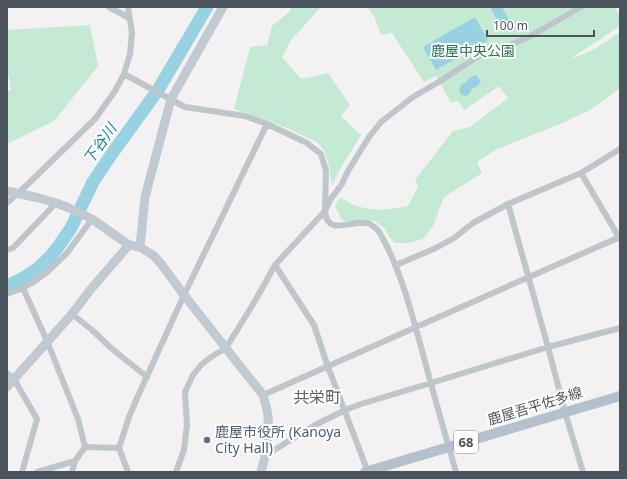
<svg xmlns="http://www.w3.org/2000/svg" width="627" height="479" font-family="'Noto Sans','Noto Sans JP',sans-serif">
  <style>
    .green { fill: #c5ead4 }
    .water { fill: #98d2e2 }
    .lines { fill: none; stroke-linecap: round; stroke-linejoin: round }
    .river { stroke: #98d2e2; stroke-width: 13 }
    .street { stroke: #bec5cb; stroke-width: 6 }
    .secondary { stroke: #c1c9d2; stroke-width: 9 }
    .primary { stroke: #b4c0cc; stroke-width: 10 }
    .service-dot { fill: #5c6f8a; stroke: #fff; stroke-width: 1.5 }
    .labels { text-anchor: middle; stroke-width: 4; stroke-linejoin: round; paint-order: stroke }
    .shield { fill: #fff; stroke: #81878d; stroke-width: 1 }
    .shield-label { font-size: 13px; font-weight: bold; fill: #4b545c }
    .park-label { font-size: 14px; fill: #23754d; stroke: #fff }
    .street-label { font-size: 14px; fill: #4b545c; stroke: #fff }
    .service-label { font-size: 14px; fill: #4e5e75; stroke: #fff; text-anchor: start }
    .water-label { font-size: 15px; font-style: italic; fill: #1f809b; stroke: #fff }
    .quarter-label { font-size: 16px; fill: #5e6165; stroke: #fff }
  </style>
  <rect width="100%" height="100%" fill="#f3f1f1"/>
  <path class="green" d="M292 7H321L291 40 282 57 301 79 328 73 350 105 341 116 361 135 339 171 332 186 328 161 324 150 317 142 282 126 234 109 250 47 267 45 272 26 289 12Z
    M367 7H615L620 16V26L570 59C588 54 605 43 620 32L619 89 590 110 560 124 495 150 477 162 482 173 444 197 433 226 423 239 409 243H394L388 235 384 227 374 221 363 220 349 223 341 219 335 206 340 197C345 200 351 204 357 206 374 212 391 209 408 206L418 187 415 180 453 131 470 127 508 98 499 86 464 110 458 101 451 103 436 76 424 82 392 33 381 35 374 16Z
    M90 25 98 66 54 121 7 144V91L11 90 7 67V30Z"/>
  <path class="water" d="M490 7H502L509 20 500 25Z
    M475 17 488 40 436 70 423 47Z
    M476 75 481 81 477 87 472 88 470 93 466 96 461 95 459 90 461 85 466 82 469 78Z"/>
  <g class="lines">
    <path class="river" d="M7 286 22 279 37 269 50 257 60 244 71 228 93 182 111 155 158 90 207 7"/>
    <path class="street" d="M109 7 129 18
      M124 74 185 107 245 116 267 124 307 143 321 154 326 171 325 211C327 239 356 217 370 224 375 227 380 232 382 237 402 273 413 318 424 358 434 396 445 434 456 472
      M581 173 620 239
      M7 203 30 182 95 119 115 91 124 74 130 54 132 33 128 7
      M508 204 548 347 565 412 583 472
      M7 250 13 248 56 203
      M275 265 314 325 328 367 368 472
      M396 265 436 248 454 238 473 223 508 204 581 173 620 149
      M23 288 47 341 78 419 85 447 75 461 72 472
      M7 294 23 288 32 283 47 272 67 253 92 219
      M72 314 92 330 111 348 147 377
      M7 373 14 379 37 419 22 472
      M263 395 529 277 620 237
      M85 447 119 448
      M266 455 315 425 345 410 361 404 431 383 548 347 620 328
      M37 472 75 461
      M128 472 119 448 129 417 138 396 184 295 267 124
      M176 472 184 450 187 425 185 392 193 375 201 365 211 357 226 348 255 301 275 265 325 211 330 200 342 184 348 171 369 137 381 122 413 97 437 83 479 56 508 46 529 37 581 7"/>
    <path class="secondary" d="M7 191 39 198 56 203 69 208 92 219 129 245 140 247 154 256 162 265 184 295 263 395C265 402 267 409 268 416 269 436 267 453 261 472
      M140 247 145 197 171 99 223 7
      M7 387 72 314 91 289 129 245"/>
    <path class="primary" d="M365 472 620 396"/>
  </g>
  <circle class="service-dot" cx="207" cy="440" r="4"/>
  <g class="labels">
    <rect class="shield" x="454" y="431" width="24" height="22" rx="3"/>
    <g class="shield-label">
      <text x="466" y="447">68</text>
    </g>
    <g class="park-label">
      <text x="473" y="56">鹿屋中央公園</text>
    </g>
    <g class="street-label">
      <text transform="translate(535 406) rotate(-17)" y="5">鹿屋吾平佐多線</text>
    </g>
    <g class="service-label">
      <text x="215" y="437">鹿屋市役所 (Kanoya<tspan x="215" dy="16">City Hall)</tspan></text>
    </g>
    <g class="water-label">
      <text transform="translate(100 144) rotate(-55)" y="5">下谷川</text>
    </g>
    <g class="quarter-label">
      <text x="317" y="403">共栄町</text>
    </g>
  </g>
  <rect width="627" height="479" fill="none" stroke="#4b545c" stroke-width="16"/>
  <path d="M487 30v6h107v-6" fill="none" stroke="#4b545c" stroke-width="2"/>
  <text x="493" y="30" font-size="12" fill="#4b545c" stroke="#ffffff" stroke-width="3" paint-order="stroke">100 m</text>
</svg>
